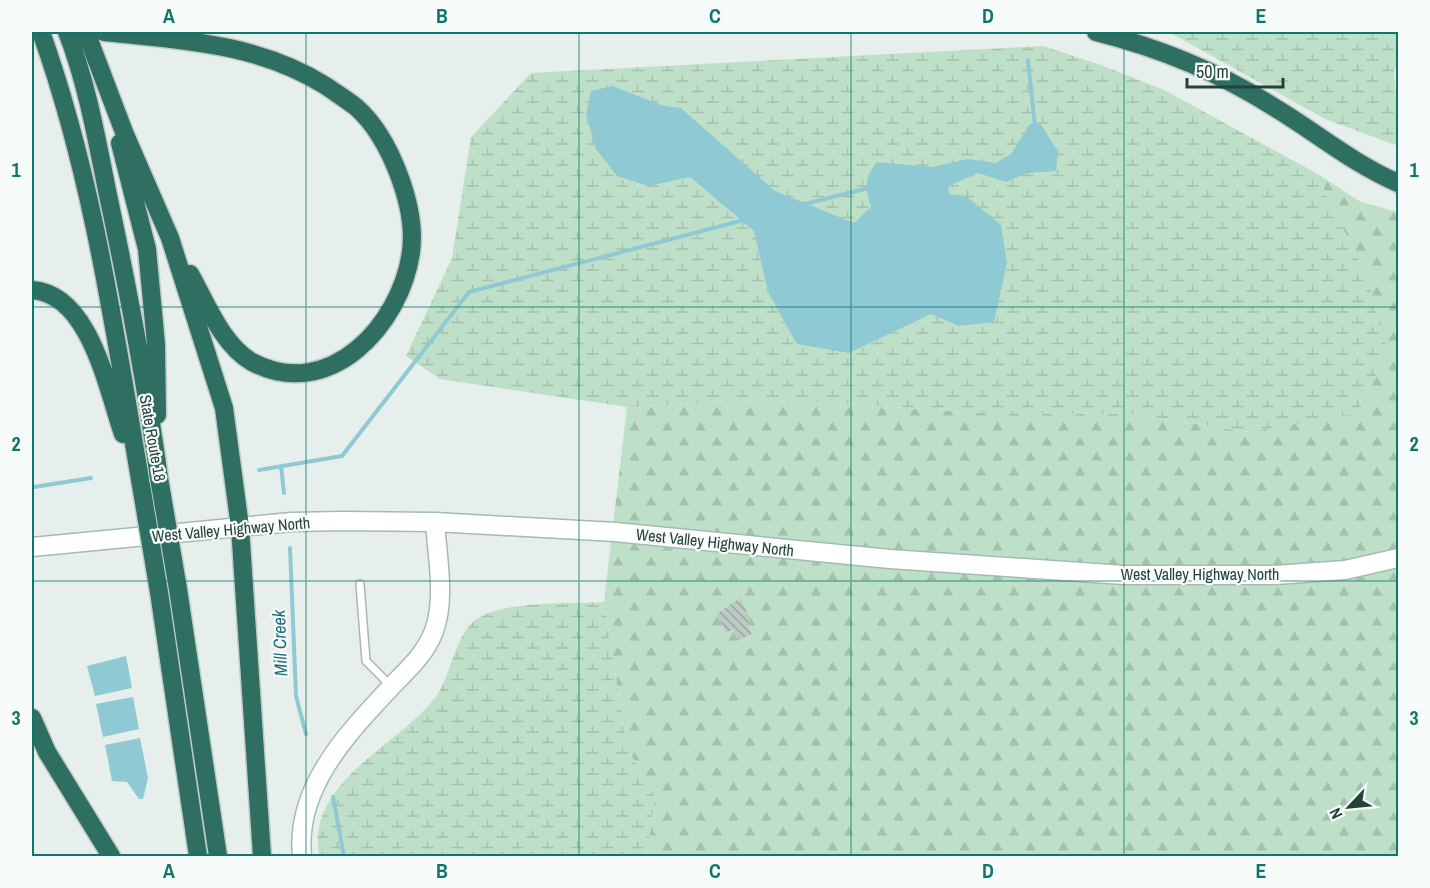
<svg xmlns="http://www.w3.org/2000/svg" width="1430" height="888" font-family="'Archivo Narrow',sans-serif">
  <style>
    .forest { fill: url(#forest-firs) }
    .wetland { fill: url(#wetland-marsh) }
    .water { fill: #8ec9d4 }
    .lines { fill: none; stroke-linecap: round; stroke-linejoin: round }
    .stream { stroke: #8ec9d4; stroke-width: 4 }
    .building { fill: url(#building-back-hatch) }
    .lane-casing { stroke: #a8b8b2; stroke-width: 10 }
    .secondary-casing { stroke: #a4bbb3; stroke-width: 21 }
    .highway-casing { stroke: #c2cac8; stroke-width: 21 }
    .lane { stroke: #fff; stroke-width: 7 }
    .secondary { stroke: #fff; stroke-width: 18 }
    .highway { stroke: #2f6f62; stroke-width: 18 }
    .highway-bridge-casing { stroke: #c2cac8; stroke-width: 21; stroke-linecap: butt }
    .highway-bridge { stroke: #2f6f62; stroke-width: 18 }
    .grid { fill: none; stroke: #0f766e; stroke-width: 1.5; stroke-opacity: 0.55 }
    .labels { text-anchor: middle; stroke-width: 4.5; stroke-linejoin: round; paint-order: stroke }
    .street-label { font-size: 16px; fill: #24423a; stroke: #f7fbf9 }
    .water-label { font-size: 18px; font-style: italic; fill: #1c6f80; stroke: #f7fbf9 }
    .neatline { fill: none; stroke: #0f766e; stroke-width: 2 }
    .grid-label { font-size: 20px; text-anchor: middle; font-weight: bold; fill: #0f766e }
  </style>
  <defs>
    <pattern id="forest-firs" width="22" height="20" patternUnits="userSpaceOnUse" patternTransform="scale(1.5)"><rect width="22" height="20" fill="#bfe0c8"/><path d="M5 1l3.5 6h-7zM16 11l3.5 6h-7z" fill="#a4c1ad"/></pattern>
    <pattern id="wetland-marsh" width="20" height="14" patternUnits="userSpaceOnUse" patternTransform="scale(1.5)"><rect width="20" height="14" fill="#bfe0c8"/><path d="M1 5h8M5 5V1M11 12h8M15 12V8" fill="none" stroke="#a4c1ad"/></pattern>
    <pattern id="building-back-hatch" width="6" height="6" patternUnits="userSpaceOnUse" patternTransform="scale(1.5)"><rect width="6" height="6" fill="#bbcac4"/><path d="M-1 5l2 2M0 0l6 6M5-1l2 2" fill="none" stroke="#98a6a0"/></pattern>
  </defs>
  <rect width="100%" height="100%" fill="#e6efeb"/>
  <path class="forest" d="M1316 173 1361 202 1398 212V856H647L655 797 627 748 604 602 627 407 741 401 823 402 978 413 1129 414 1249 432 1367 278Z"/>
  <path class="wetland" d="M1169 32H1398V59L1394 74 1398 111V146L1325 119Z
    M1043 46 1101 65 1164 90 1316 173 1367 278 1387 350 1358 413 1249 432 1129 414 978 413 823 402 741 401 627 407 440 379 406 356 452 258 471 137 531 73Z
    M604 602 627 748 655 797 647 856H319C306 781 397 747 435 698 451 677 454 638 474 621 499 600 572 604 604 602Z"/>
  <path class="water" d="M612 86 664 106 681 108 775 191 854 223 871 207C865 188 864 178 877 162L932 167 968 159 996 163 1011 154 1030 124H1041L1058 152 1056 171 1027 173 1006 182 978 173 948 186 949 194 966 196 1001 225 1007 263 994 322 959 326 931 314 849 353 797 344 768 292 754 231 690 177 648 186 617 176 596 149 586 115 591 91Z
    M126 656 132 688 95 696 87 666Z
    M133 697 139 729 103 737 96 704Z
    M140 738 148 778 143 799H139L127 782 112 781 105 745Z"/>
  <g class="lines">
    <path class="stream" d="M1028 60 1035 127
      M801 205 872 187
      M281 466 284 493
      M259 470 342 456 469 292 744 220
      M34 487 91 478
      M290 548 296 696 306 734
      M333 797 344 856"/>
  </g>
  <path class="building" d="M740 598 751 621 746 623 752 634 739 640 733 629 726 633 717 614Z"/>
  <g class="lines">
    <g class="lane-casing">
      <path id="lane" d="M360 584 366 661 390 685"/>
    </g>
    <g class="secondary-casing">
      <path id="secondary" d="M32 547 292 522 342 521 435 522 615 532 890 559 1124 575H1275L1345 570 1398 558
        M302 856C295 788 347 734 390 688 407 670 425 655 434 631 446 598 437 556 435 522"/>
    </g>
    <g class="highway-casing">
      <path id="highway" d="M41 32C93 177 115 334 141 485
        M67 32C87 83 97 141 108 195 128 289 146 383 159 478
        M86 32 124 132 170 238 224 408 240 527 262 856
        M104 32C181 40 258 43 326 86 336 93 347 100 356 107 390 137 417 207 411 252 401 325 329 403 252 362 222 345 206 302 190 274
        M1096 32C1160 48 1221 73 1277 109 1318 134 1354 164 1398 183
        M120 143 147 249 156 344 157 415
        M32 290C90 294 107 388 123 434
        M178 589 218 856
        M159 592 198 856
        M32 718 47 752 111 856"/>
    </g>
    <use href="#lane" class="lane"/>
    <use href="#secondary" class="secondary"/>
    <use href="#highway" class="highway"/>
    <g class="highway-bridge-casing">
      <path id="highway-bridge" d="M159 478 178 589
        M141 485 159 592"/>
    </g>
    <use href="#highway-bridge" class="highway-bridge"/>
  </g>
  <path class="grid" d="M306 32V856M579 32V856M851 32V856M1124 32V856M32 307H1398M32 581H1398"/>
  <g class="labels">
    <g class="street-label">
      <text transform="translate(153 438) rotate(80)" y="6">State Route 18</text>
      <text transform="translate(231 529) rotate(-5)" y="6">West Valley Highway North</text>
      <text transform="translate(715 542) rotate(6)" y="6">West Valley Highway North</text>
      <text x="1200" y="580">West Valley Highway North</text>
    </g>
    <g class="water-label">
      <text transform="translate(280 643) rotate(-92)" y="6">Mill Creek</text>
    </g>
  </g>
  <rect width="1430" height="888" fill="none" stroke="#f7fbf9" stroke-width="66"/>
  <g transform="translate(1349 807) rotate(244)" stroke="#f7fbf9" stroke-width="4.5" paint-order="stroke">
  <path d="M0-4.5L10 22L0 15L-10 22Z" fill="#24423a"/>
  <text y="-9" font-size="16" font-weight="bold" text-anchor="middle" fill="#24423a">N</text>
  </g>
  <path d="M1187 78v9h96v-9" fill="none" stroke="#24423a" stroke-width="3"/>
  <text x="1196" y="78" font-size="18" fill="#24423a" stroke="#f7fbf9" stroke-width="4.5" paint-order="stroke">50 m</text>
  <rect x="33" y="33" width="1364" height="822" class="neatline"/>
  <g class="grid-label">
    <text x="169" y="23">A</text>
    <text x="442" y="23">B</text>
    <text x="715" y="23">C</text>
    <text x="988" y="23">D</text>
    <text x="1261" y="23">E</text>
    <text x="16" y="177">1</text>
    <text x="1414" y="177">1</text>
    <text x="16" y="451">2</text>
    <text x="1414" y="451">2</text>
    <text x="16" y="725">3</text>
    <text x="1414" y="725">3</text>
    <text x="169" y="878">A</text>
    <text x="442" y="878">B</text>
    <text x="715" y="878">C</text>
    <text x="988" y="878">D</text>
    <text x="1261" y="878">E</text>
  </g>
</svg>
